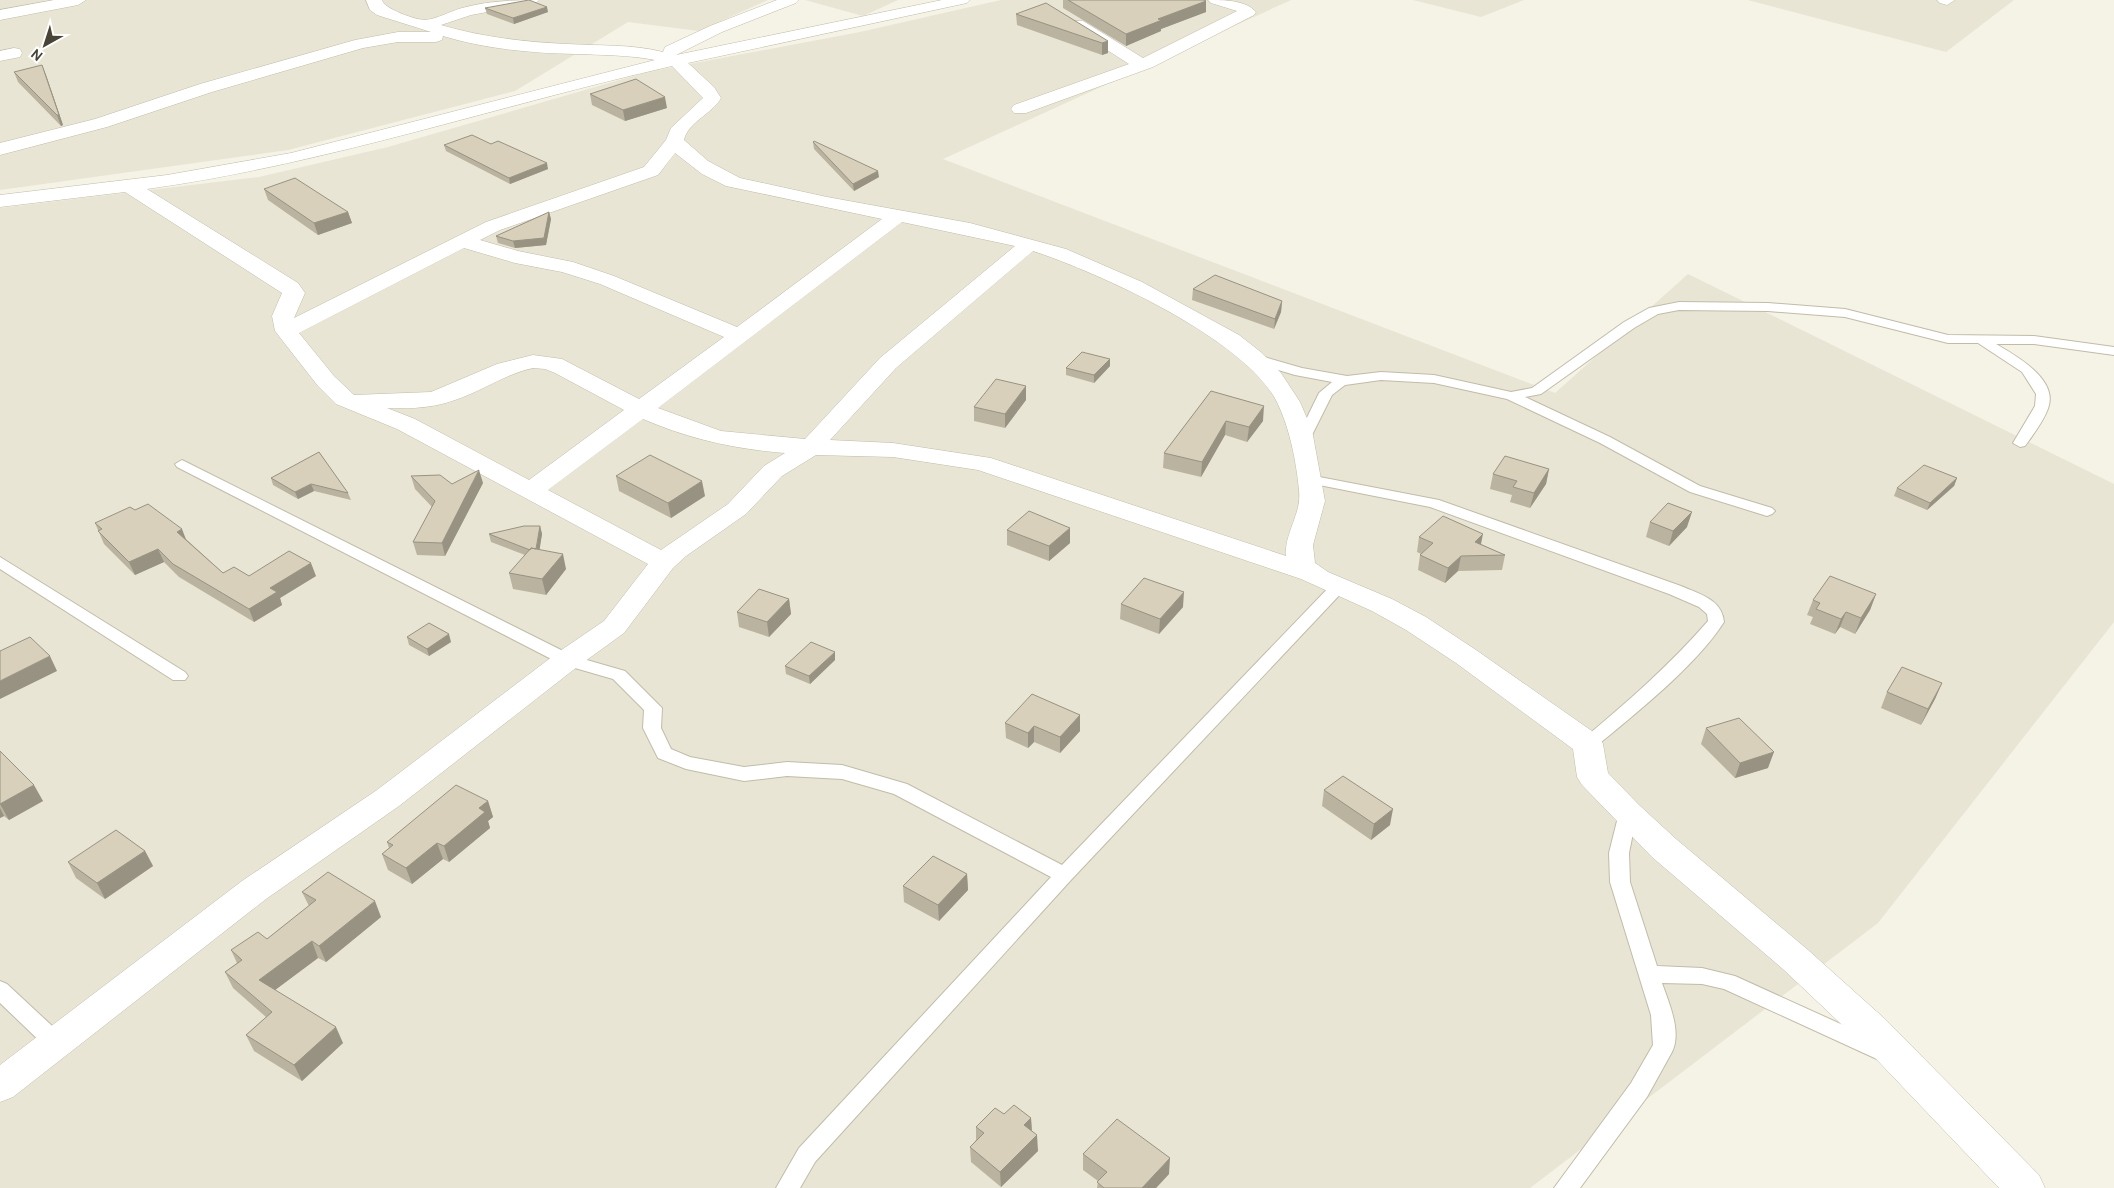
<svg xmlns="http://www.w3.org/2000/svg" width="2114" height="1188" font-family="Cabin,sans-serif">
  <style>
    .residential { fill: #e9e5d4 }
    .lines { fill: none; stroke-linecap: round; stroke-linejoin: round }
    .service-casing { stroke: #c1bca8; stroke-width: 2 }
    .minor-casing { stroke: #c1bca8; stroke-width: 1 }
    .service { fill: #fff; fill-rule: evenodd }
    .minor { fill: #fff; fill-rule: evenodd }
    .wall { fill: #bab3a0 }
    .shaded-wall { fill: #979282 }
    .building { fill: #d8d0ba; stroke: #979282 }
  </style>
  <rect width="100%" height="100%" fill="#f5f2e6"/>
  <path class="residential" d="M0 0H768L699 31 628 22 515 91 288 150 0 190Z
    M805 0H898L863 16Z
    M1001 0H1291L943 159 1555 393 1688 274 2114 484V622L1878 923 1530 1188H0V208L259 177 388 147 647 72 860 32Z
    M1413 0H1524L1481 17Z
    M1748 0H2014L1946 52Z"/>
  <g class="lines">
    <g class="service-casing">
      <path id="service" d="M1679 302 1768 303 1845 309 1948 335 2034 336 2114 347V355L2034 344H1996C2015 355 2056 378 2049 405 2046 418 2033 435 2025 446L2020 447 2013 443 2035 406 2036 394 2022 372 1978 343H1948L1845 317 1768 311 1679 310 1658 314 1634 328 1541 394 1525 397 1610 437 1700 486 1772 508 1775 511 1772 514 1767 516 1690 492 1600 443 1507 399 1434 383 1381 380 1345 385 1332 395 1309 441H1299L1297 438 1319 393 1332 382 1295 375 1252 362 1250 359 1257 355 1302 368 1347 376 1381 372 1434 375 1511 392 1532 388 1624 322 1649 308Z
        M182 460 573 656 625 671 662 708 661 728 671 749 690 757 744 767 787 762 842 765 907 784 1062 865 1334 582H1346L1348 586 1071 880 815 1162 800 1188H776L799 1148 1051 877 894 794 842 779 787 776 744 781 686 769 658 758 643 728 644 710 613 679 561 664 177 467 175 464Z
        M1309 475 1439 500 1681 586C1699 594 1722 599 1724 622 1696 666 1635 714 1594 748L1588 750 1582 748 1579 744 1582 740C1626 703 1670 665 1708 621L1707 614 1699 607 1669 594 1430 507 1304 482 1302 479 1304 476Z
        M0 557 185 672 188 676 185 680H173L0 569Z
        M1628 806 1635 808 1637 813 1629 853 1630 882 1657 966 1702 968 1735 976 1887 1045 1890 1051 1887 1057 1879 1060 1724 989 1702 984 1662 983C1669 1003 1682 1032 1672 1052L1647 1097 1580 1188H1554L1631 1083 1653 1045 1651 1015 1610 882 1609 853 1619 813 1621 808Z
        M0 981 7 984 64 1037 67 1043 64 1049 56 1052 48 1049 0 1003Z"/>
    </g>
    <g class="minor-casing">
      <path id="minor" d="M54 0H86L78 5 0 20V10Z
        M366 0H382C384 9 416 20 425 20 437 19 451 11 462 8 487 1 513 0 539 0L536 3 471 15 441 25C481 37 525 42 567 44 599 46 632 44 663 52L665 47 710 26 777 0H799L796 3 722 32 676 55 942 0H970L967 3 688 63 714 87 721 98C712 114 688 122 684 140L708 161 740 178 827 197 970 223 1066 249 1142 282 1239 335 1262 353 1281 373 1300 402 1312 430 1325 501 1313 545 1315 563 1328 572 1392 599 1426 617 1476 650 1599 736 1603 744 1608 773 1639 805 1676 839 1808 950 1885 1019 2039 1175 2045 1188H1999L1859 1041 1784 970 1652 857 1582 785 1577 777 1573 749 1456 663 1406 630 1372 611 1301 579 978 470 893 457 816 455 782 476 746 514 686 556 673 568 624 633 577 667 399 806 266 899 13 1097 0 1102V1065L242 881 377 790 557 653 604 621 648 564 397 429 336 404 318 386 275 331 272 316 282 293 125 192 0 207V195L167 175 291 153 655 60C629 55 602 55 576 54 532 53 485 49 443 36L442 40 436 42H398L363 48 212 92 107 127 0 155V143L95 119 200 84 355 40 398 32H431L377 15 370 10ZM672 66 703 98 671 128 666 140 644 167 486 222 294 318 305 293 298 283 147 189C326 164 496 106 672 66ZM675 153 702 174 726 186 882 219 737 327 614 276 573 262 518 251 480 240 500 230 658 175ZM902 222 1015 246 880 358 805 439 721 431 658 408ZM464 248 515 263 562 272 600 284 724 337 639 399 562 359 533 355 497 364 431 392 354 395 334 376 299 333ZM1033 251C1100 273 1245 339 1277 402 1290 429 1296 461 1299 490 1302 514 1284 533 1286 556L991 458 893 443 830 440 896 368ZM533 368 545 369 555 373 624 410 529 480 415 419 387 408C410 409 433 408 455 400 482 391 505 374 533 368ZM643 419C689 439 735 449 785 453L764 466 728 504 661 550 548 490Z
        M1208 0C1224 0 1246 0 1256 12L1254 15 1153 67 1026 113H1014L1011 109 1014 105 1129 64 1071 27 1069 24 1071 21H1083L1143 58 1237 11 1211 3Z
        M1937 0H1955L1947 5 1940 3Z
        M14 48 20 49 22 53 20 57 0 61V51Z"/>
    </g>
    <use href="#service" class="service"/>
    <use href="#minor" class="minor"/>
  </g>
  <path class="wall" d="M1063 0H1204L1206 1V12L1161 29V31L1126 46 1063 8Z
    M485 8 548 12 514 24 487 14Z
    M1016 14 1108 41V53L1102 55 1017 25Z
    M42 65 46 75 63 125 61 126 18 82 14 72Z
    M590 94 667 108 625 121 592 105Z
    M813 142 879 177 854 191 814 149Z
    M444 145 548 169 510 184 446 151Z
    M264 189 348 212 352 223 318 235 268 200Z
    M549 212 551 219 546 245 515 248 498 243 496 236Z
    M1193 289 1282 301 1281 312 1274 329 1192 300Z
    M1110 359V366L1094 383 1066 375V368Z
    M1211 391 1263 421 1247 442 1225 435 1201 477 1163 468 1164 453Z
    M1026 400 1005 428 974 421V407Z
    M319 452 348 493 351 500 314 491 298 499 273 485 271 478Z
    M1549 469 1546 484 1530 508 1510 502 1512 495 1490 489 1493 474Z
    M411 476 452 484 483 483 445 556 417 555 413 542 432 507 415 489Z
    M616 476 705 496 671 518 619 491Z
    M1957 478 1954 486 1927 510 1894 496 1897 488Z
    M135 510 186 539 223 573 249 576H316L280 598 282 605 254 622 179 577 164 562 135 575 104 544 95 523Z
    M1650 522 1687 527 1669 546 1646 537Z
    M540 526 542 534 539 549 566 569 546 595 513 589 509 573 525 555 491 542 489 534Z
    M1070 528V543L1049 561 1007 545V530Z
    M1419 537 1481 544 1505 555 1502 570 1458 571 1445 583 1418 570 1420 555 1421 554 1417 552Z
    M1876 594 1870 610 1855 634 1840 627 1835 634 1810 624 1813 617 1807 615 1813 600Z
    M789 599 791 614 769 637 739 627 737 612Z
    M1121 604 1183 607 1159 634 1120 619Z
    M407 637 451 642 429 656 409 645Z
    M835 660 810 684 786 674 785 666Z
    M1942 683 1935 699 1921 725 1881 708 1887 692Z
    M1005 723 1080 731 1060 753 1034 742 1028 748 1006 738Z
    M1706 728 1768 768 1735 778 1701 744Z
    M0 751 43 801 9 820 4 816 0 818Z
    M1324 790 1390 825 1371 840 1322 806Z
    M488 801 493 817 488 821 490 828 449 862 443 859 412 884 388 870 382 854 389 848 387 842Z
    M145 851 153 866 105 899 76 878 68 862Z
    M967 874 968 890 939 921 904 902 903 886Z
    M302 892 381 917 326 962 318 958 275 990 343 1043 302 1081 254 1051 246 1035 266 1017 233 988 225 972 237 963 231 950 267 939 309 906Z
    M1004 1114 1031 1118 1032 1131 1038 1151 1001 1187 971 1162 970 1147 976 1140V1127Z
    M1083 1154 1169 1174 1156 1188H1097L1098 1181 1083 1170Z"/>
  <path class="shaded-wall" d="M1206 1V12L1161 29V31L1126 46V34L1158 19Z
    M547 7 548 12 514 24 513 18Z
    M1108 41V53L1102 55V43Z
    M42 65 46 75 63 125 61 126 57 115Z
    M665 97 667 108 625 121 623 110Z
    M547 163 548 169 510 184 509 178Z
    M878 171 879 177 854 191 853 184Z
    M348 212 352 223 318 235 314 223Z
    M549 212 551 219 546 245 515 248 513 241Z
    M1282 301 1281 312 1274 329 1275 319Z
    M1110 359V366L1094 383V375Z
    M1026 386V400L1005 428V414Z
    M1264 406 1263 421 1247 442 1249 427Z
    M1226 421 1225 435 1201 477 1202 462Z
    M1549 469 1546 484 1530 508 1534 493Z
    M479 470 483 483 445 556 442 543Z
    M1957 478 1954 486 1927 510 1930 503Z
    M702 481 705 496 671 518 668 503Z
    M311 484 314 491 298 499 295 492Z
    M1692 512 1687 527 1669 546 1673 531Z
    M540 526 542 534 538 560 536 552Z
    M1070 528V543L1049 561V546Z
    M182 529 187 542 177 532Z
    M1483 534 1480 549 1475 542Z
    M158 549 164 562 135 575 129 562Z
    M563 554 566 569 546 595 542 579Z
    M1461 556 1458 571 1445 583 1448 568Z
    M311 563 316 576 280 598 282 605 254 622 249 609 270 588Z
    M1184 592 1183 607 1159 634 1160 619Z
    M1876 594 1870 610 1855 634 1861 618Z
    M789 599 791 614 769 637 767 622Z
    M1846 612 1840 627 1835 634 1841 619Z
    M449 634 451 642 429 656 427 649Z
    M835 652V660L810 684 809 676Z
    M50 656 57 671 0 699V681Z
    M1942 683 1935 699 1921 725 1928 709Z
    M1080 715V731L1060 753V737Z
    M1034 726V742L1028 748V733Z
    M1774 752 1768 768 1735 778 1740 763Z
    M34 785 43 801 9 820 0 804Z
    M488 801 493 817 488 821 490 828 449 862 444 846 479 808Z
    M0 808 4 816 0 818Z
    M1393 809 1390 825 1371 840 1374 824Z
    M437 843 443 859 412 884 406 868Z
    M145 851 153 866 105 899 97 883Z
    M967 874 968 890 939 921 938 905Z
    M375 901 381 917 326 962 319 946Z
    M312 941 318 958 267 996 259 980Z
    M336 1027 343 1043 302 1081 294 1065Z
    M1031 1118 1032 1134 1024 1125Z
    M1037 1135 1038 1151 1001 1187 1000 1172Z
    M1170 1158 1169 1174 1156 1188H1142Z"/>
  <path class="building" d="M529 0 547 7 513 18 485 8Z
    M1068 0H1204L1206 1 1158 19 1162 20 1126 34Z
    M1046 3 1108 41 1102 43 1016 14Z
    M42 65 59 115H57L14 72Z
    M636 79 665 97 623 110 590 94Z
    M472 135 491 144 498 141 547 163 509 178 444 145Z
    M814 141 878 171 853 184 813 142Z
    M295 178 348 212 314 223 264 189Z
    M549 212 544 238 513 241 496 236Z
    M1215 275 1282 301 1275 319 1193 289Z
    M1082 352 1110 359 1094 375 1066 368Z
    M996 379 1026 386 1005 414 974 407Z
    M1211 391 1264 406 1249 427 1226 421 1202 462 1164 453Z
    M319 452 348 493 311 484 295 492 271 478Z
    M650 455 702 481 668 503 616 476Z
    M1505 456 1549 469 1534 493 1513 487 1517 481 1493 474Z
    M1924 465 1957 478 1930 503 1897 488Z
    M479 470 442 543 413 542 435 501 411 476 440 475 452 484Z
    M1668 503 1692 512 1673 531 1650 522Z
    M148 504 182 529 177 532 223 573 234 567 249 576 289 551 311 563 270 588 277 592 249 609 173 564 158 549 129 562 98 531 102 529 95 523 130 507 135 510Z
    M1029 511 1070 528 1049 546 1007 530Z
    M1443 516 1483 534 1475 542 1505 555 1461 556 1448 568 1420 555 1433 543 1419 537Z
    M524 526H540L536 549 531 548 530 550 489 534Z
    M531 548 563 554 542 579 509 573Z
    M1830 576 1876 594 1861 618 1846 612 1841 619 1816 609 1820 603 1813 600Z
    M1144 578 1184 592 1160 619 1121 604Z
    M759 589 789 599 767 622 737 612Z
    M429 623 449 634 427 649 407 637Z
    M30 637 50 656 0 681V651Z
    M811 642 835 652 809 676 785 666Z
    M1902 667 1942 683 1928 709 1887 692Z
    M1032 694 1080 715 1060 737 1034 726 1028 733 1005 723Z
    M1739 718 1774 752 1740 763 1706 728Z
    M0 751 34 785 0 804Z
    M1343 776 1393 809 1374 824 1324 790Z
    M456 785 488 801 479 808 485 812 444 846 437 843 406 868 382 854 393 845 387 842Z
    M116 830 145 851 97 883 68 862Z
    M933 856 967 874 938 905 903 886Z
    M328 872 375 901 319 946 312 941 259 980 336 1027 294 1065 246 1035 272 1012 225 972 242 960 231 950 258 932 267 939 316 900 302 892Z
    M1014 1105 1031 1118 1024 1125 1037 1135 1000 1172 970 1147 984 1133 976 1127 995 1108 1004 1114Z
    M1117 1119 1170 1158 1142 1188H1104L1097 1182 1107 1172 1083 1154Z"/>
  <g transform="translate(45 45) rotate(219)" stroke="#ffffff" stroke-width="4" paint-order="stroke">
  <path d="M0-4L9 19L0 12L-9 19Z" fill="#484335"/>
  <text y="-8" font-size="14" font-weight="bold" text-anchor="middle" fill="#484335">N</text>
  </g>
</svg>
